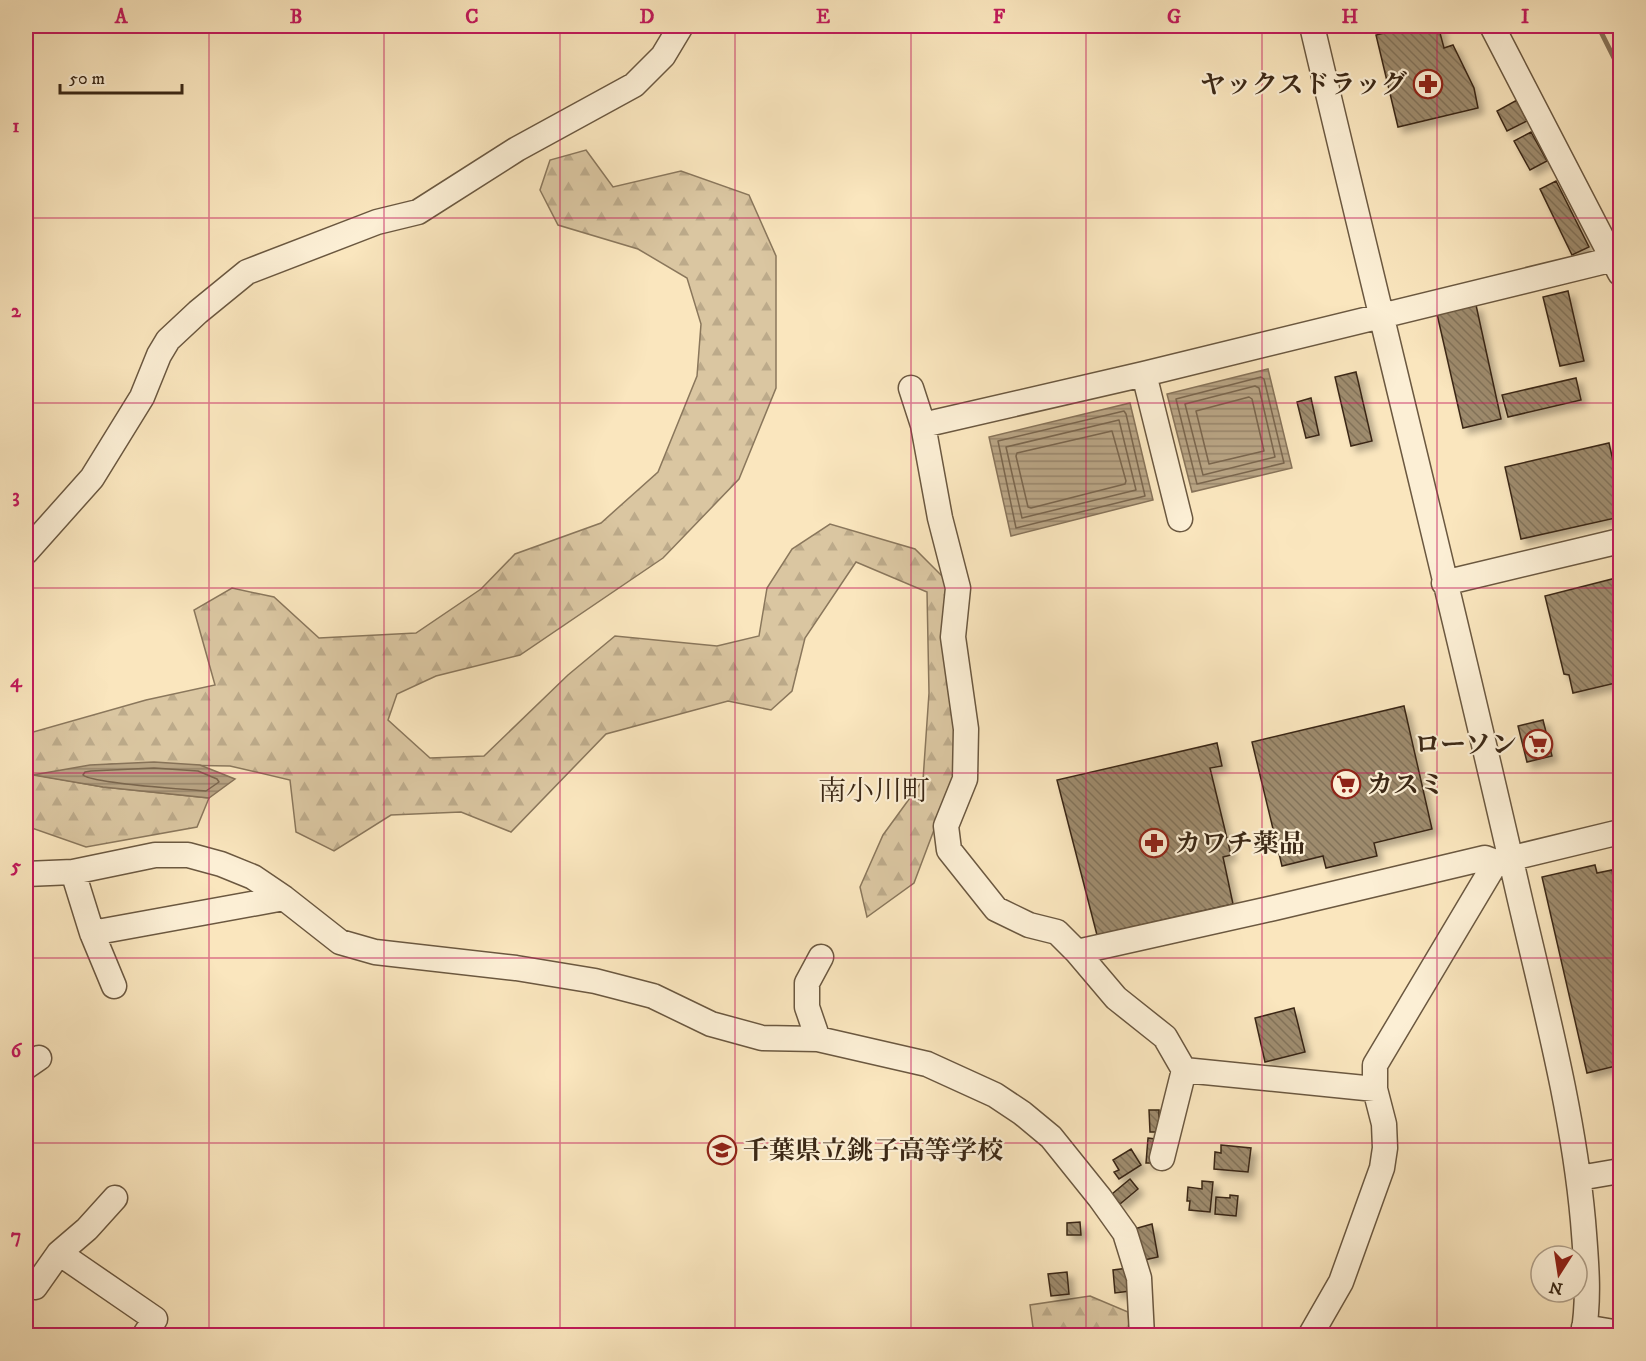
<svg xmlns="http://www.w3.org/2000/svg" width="1646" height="1361" font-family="'IM FELL DW Pica','Noto Serif JP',serif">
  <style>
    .forest { fill: url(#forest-firs); stroke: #8a775c; stroke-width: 1.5 }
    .water { fill: url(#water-rules); stroke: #877359; stroke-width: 1.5 }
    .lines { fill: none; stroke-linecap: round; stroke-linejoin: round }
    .shore { stroke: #7a664e; stroke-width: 1.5 }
    .stream { stroke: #877359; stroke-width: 5 }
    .building { fill: url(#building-back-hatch); stroke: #3b2816; stroke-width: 1.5; filter: url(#shadow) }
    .minor-casing { stroke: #6b5840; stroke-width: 27 }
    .minor { stroke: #fcefd5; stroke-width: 24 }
    .grid { fill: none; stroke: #c2185b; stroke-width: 1.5; stroke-opacity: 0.55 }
    .labels { text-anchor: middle; stroke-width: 4.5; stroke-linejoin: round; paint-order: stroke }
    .poi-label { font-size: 26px; font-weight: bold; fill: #3b2816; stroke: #fcefd5; text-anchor: start }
    .quarter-label { font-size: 28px; fill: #3b2816; stroke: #fcefd5 }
    .neatline { fill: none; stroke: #c2185b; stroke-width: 2 }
    .grid-label { font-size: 20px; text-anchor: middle; font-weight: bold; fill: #c2185b }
  </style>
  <defs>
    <pattern id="forest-firs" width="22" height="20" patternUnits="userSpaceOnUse" patternTransform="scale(1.5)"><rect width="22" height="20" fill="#dac6a1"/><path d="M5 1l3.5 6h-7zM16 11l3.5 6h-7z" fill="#bcaa8a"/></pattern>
    <pattern id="water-rules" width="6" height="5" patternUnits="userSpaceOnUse" patternTransform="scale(1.5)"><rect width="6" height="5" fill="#b9a585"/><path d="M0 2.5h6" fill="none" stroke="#98866c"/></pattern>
    <pattern id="building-back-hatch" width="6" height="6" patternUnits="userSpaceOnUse" patternTransform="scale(1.5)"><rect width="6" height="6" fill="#9e8b6d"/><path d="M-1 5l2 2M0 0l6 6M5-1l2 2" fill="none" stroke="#827259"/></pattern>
    <filter id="shadow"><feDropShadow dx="5.5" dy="5.5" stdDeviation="3" flood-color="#0004"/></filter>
  </defs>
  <rect width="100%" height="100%" fill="#fae6be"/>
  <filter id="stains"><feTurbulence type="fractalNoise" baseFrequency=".00333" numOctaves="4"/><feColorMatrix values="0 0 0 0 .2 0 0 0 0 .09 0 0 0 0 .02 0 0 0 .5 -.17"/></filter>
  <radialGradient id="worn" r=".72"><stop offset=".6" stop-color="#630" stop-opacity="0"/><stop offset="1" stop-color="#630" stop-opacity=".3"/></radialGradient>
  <path class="forest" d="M586 150 613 187 681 171 749 195 776 256V388L739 479 663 558 520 655 436 676 397 694 388 720 430 758 484 756 568 675 615 636 717 646 759 636 767 588 792 549 830 524 915 549 950 584 960 761 914 883 867 917 860 887 883 835 923 780 929 693 927 592 856 562 805 638 792 691 771 710 728 701 606 734 511 832 461 812 391 815 334 851 296 832 290 780 230 766 112 764 36 775 103 787 209 798 197 827 86 847 26 826V734L146 700 215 685 194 610 232 588 274 597 319 638 416 633 481 589 515 554 601 523 658 472 697 376 701 324 687 278 638 249 558 225 540 190 550 160Z
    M1090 1296 1128 1312 1130 1335H1034L1030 1305Z"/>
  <path class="water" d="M1268 369 1292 468 1192 492 1167 394Z
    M1130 403 1153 500 1011 536 989 437Z
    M154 762 200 765 235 779 209 798 103 787 33 775 90 765Z"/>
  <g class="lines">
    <path class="shore" d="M1261 377 1264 379 1284 463 1197 484 1176 399Z
      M1255 386 1259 388 1275 457 1203 475 1185 404Z
      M1249 397 1252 399 1264 451 1209 464 1196 411Z
      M1124 411 1126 414 1145 496 1016 528 998 441Z
      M1119 420 1136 490 1022 518 1006 447Z
      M1112 431 1126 481 1125 484 1031 508 1028 507 1016 456 1017 453Z
      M154 768 198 771 217 779 219 782 206 791C186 789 94 784 83 775L85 772 91 771Z"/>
    <path class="stream" d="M1598 26 1620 70"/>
  </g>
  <path class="building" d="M1413 26H1440V33L1444 48 1453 45 1474 88 1478 108 1398 127 1376 35Z
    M1517 100 1527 121 1507 131 1497 111Z
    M1531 132 1547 161 1530 170 1514 141Z
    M1556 181 1589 247 1572 255 1540 189Z
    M1568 291 1584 361 1560 366 1543 297Z
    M1476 305 1501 419 1463 428 1437 314Z
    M1356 372 1372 441 1351 446 1335 377Z
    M1576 378 1581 400 1508 417 1502 395Z
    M1311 398 1319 435 1306 438 1297 402Z
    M1609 443 1620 492V517L1521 539 1505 467Z
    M1616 578 1618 589 1620 588V682L1573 693 1569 675 1564 674 1545 596Z
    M1404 706 1432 829 1374 843 1377 856 1326 868 1323 856 1282 866 1252 742Z
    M1543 720 1552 756 1527 762 1518 726Z
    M1217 743 1222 766 1210 768 1231 855 1223 857 1233 904 1097 935 1057 780Z
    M1595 865 1597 873 1612 870 1615 883 1620 882V1065L1587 1073 1542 877Z
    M1294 1008 1305 1052 1265 1062 1255 1018Z
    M1149 1110H1159V1132H1150Z
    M1148 1138 1155 1139 1153 1163H1146Z
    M1221 1145 1251 1148 1248 1172 1214 1169 1215 1152 1221 1153Z
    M1131 1149 1141 1165 1119 1179 1114 1172 1119 1170 1113 1160Z
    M1130 1179 1138 1189 1120 1204 1115 1198 1112 1201 1110 1198 1112 1194Z
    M1202 1181 1213 1182 1210 1212 1189 1210 1190 1201H1187L1188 1187 1202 1189Z
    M1230 1195 1238 1196 1236 1216 1215 1214 1216 1197 1230 1198Z
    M1080 1222 1081 1235H1067V1223Z
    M1152 1224 1158 1257 1144 1260 1134 1229Z
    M1128 1268 1130 1291 1115 1293 1113 1270Z
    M1067 1272 1069 1294 1051 1296 1048 1274Z"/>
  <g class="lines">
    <g class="minor-casing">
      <path id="minor" d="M1312 26C1380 314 1452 602 1518 891 1543 1000 1573 1109 1583 1221 1586 1259 1590 1298 1583 1336
        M1492 26 1620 273
        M1144 374 1180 519
        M911 388 923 425 940 518 958 588 953 637 966 729 965 779 946 826 949 850 996 909 1029 925 1057 932 1077 952 1116 998 1165 1037 1184 1070 1162 1158
        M923 425 1144 374 1614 259
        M26 552 92 478 142 397 159 355 168 340 198 312 247 272 377 222 418 212 517 149 634 85 663 56 681 26
        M1444 583 1620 541
        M73 872 92 933 114 986
        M26 874 73 872 155 855H188L221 864 253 877 284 898 340 942 375 952 516 968 595 981 653 996 711 1024 762 1038 818 1039 927 1064 995 1095 1022 1113 1051 1137 1100 1198 1125 1233 1139 1278 1142 1336
        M92 933 284 898
        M1077 952 1274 908 1485 858 1496 862
        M818 1039 807 1007V983L821 957
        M26 1067 39 1058
        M1184 1070 1375 1089
        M1579 1178 1620 1171
        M59 1253 155 1319 144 1336
        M35 1287 59 1253 87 1229 115 1198
        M1584 1327 1620 1333
        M1310 1336 1341 1282 1382 1168 1385 1148 1384 1124 1375 1089V1065L1496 862 1620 832"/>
    </g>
    <use href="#minor" class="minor"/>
  </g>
  <path class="grid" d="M209 26V1336M384 26V1336M560 26V1336M735 26V1336M911 26V1336M1086 26V1336M1262 26V1336M1437 26V1336M26 218H1620M26 403H1620M26 588H1620M26 773H1620M26 958H1620M26 1143H1620"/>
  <defs>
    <g id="pharmacy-ring" transform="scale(1.5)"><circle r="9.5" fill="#fcefd5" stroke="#8f2418" stroke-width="1.5"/><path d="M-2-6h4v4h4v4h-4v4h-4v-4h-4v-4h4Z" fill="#8f2418"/></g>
    <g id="supermarket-ring" transform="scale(1.5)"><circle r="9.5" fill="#fcefd5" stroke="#8f2418" stroke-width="1.5"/><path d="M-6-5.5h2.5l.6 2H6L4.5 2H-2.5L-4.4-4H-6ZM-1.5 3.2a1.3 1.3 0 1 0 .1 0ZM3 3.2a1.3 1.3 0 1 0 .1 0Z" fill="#8f2418"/></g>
    <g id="school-ring" transform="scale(1.5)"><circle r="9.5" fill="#fcefd5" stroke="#8f2418" stroke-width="1.5"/><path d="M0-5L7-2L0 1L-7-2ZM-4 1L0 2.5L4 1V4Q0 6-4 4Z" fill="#8f2418"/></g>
  </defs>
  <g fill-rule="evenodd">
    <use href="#pharmacy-ring" x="1428" y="84"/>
    <use href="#supermarket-ring" x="1538" y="744"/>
    <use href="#supermarket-ring" x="1346" y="784"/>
    <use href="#pharmacy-ring" x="1154" y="843"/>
    <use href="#school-ring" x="722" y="1150"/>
  </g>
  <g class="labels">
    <g class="poi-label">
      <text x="1407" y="93" text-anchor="end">ヤックスドラッグ</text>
      <text x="1517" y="753" text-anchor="end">ローソン</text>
      <text x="1367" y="793">カスミ</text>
      <text x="1175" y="852">カワチ薬品</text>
      <text x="743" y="1159">千葉県立銚子高等学校</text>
    </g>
    <g class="quarter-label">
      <text x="874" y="800">南小川町</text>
    </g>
  </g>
  <rect width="1646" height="1361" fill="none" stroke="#fae6be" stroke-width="66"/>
  <g transform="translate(1559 1274) rotate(192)"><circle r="28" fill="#fcefd5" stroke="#af9f89" stroke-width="1.5"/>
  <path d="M0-4.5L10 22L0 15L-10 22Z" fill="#8f2418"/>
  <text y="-9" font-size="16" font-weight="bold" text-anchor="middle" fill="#3b2816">N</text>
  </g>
  <path d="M60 84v9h122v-9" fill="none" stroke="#3b2816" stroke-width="3"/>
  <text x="69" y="84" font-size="18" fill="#3b2816" stroke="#fcefd5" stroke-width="4.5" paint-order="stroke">50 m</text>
  <rect x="33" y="33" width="1580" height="1295" class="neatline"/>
  <g class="grid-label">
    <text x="121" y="23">A</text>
    <text x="296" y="23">B</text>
    <text x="472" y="23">C</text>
    <text x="647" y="23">D</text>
    <text x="823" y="23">E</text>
    <text x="999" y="23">F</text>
    <text x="1174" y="23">G</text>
    <text x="1350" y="23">H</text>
    <text x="1525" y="23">I</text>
    <text x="16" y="132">1</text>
    <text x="16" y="317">2</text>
    <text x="16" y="502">3</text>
    <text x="16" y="687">4</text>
    <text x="16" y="872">5</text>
    <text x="16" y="1057">6</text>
    <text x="16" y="1242">7</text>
  </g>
  <rect width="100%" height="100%" filter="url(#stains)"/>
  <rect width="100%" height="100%" fill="url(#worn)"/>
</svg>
